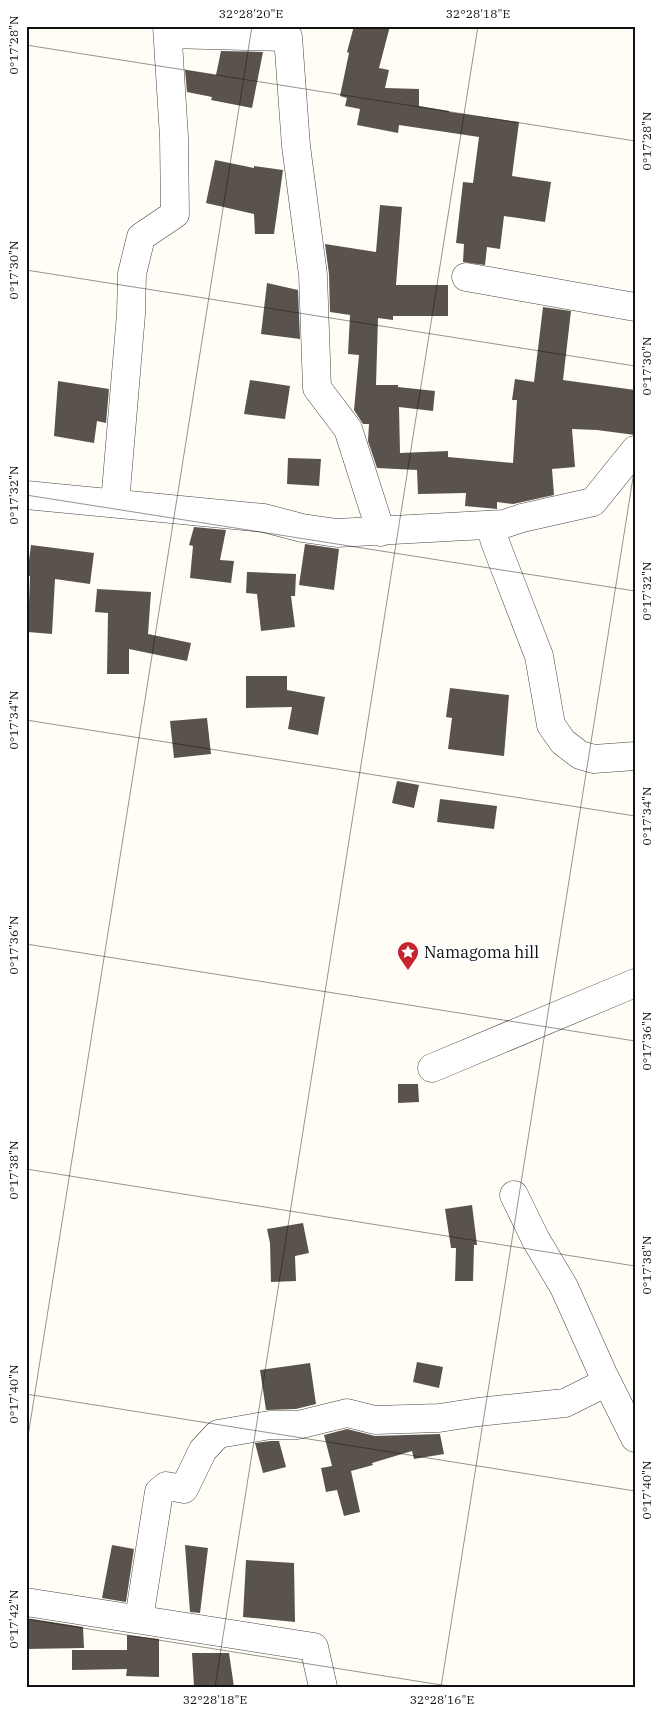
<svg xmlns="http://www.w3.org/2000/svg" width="661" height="1713" font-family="'IBM Plex Serif',serif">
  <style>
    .building { fill: #5a524d }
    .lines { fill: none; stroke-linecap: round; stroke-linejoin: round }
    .minor-casing { stroke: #444; stroke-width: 29 }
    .minor { stroke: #fff; stroke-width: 28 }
    .ticks { fill: none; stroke: #111; stroke-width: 1; stroke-opacity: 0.45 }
    .labels { text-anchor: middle; stroke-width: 5; stroke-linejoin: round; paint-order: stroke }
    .poi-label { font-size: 16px; fill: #111; stroke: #fff; text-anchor: start }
    .neatline { fill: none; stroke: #111; stroke-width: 2 }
    .ticks-label { font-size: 12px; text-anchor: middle; fill: #111 }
  </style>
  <rect width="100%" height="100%" fill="#fffdf5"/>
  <path class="building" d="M354 26H390L379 68 389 70 385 88 419 89V106L449 111V112L519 122 512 176 551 182 545 222 504 216 500 249 487 247 485 265 463 262 464 244 456 243 463 182 473 183 479 137 399 125 398 133 357 125 360 109 345 106 347 98 340 96 349 53 347 52Z
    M221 51 263 52 252 108 211 100 212 97 187 92 185 70 216 75Z
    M215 160 254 168V166L283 170 274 234H255L254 214 206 203Z
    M380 205 402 207 396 285H448V316H393V320L378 318 376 385H398V387L435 391 433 411 399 407 400 453 448 451V457L513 463 517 400H512L515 379 534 382 543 307 571 311 563 380 635 390V435L597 430 572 429 575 467 552 469 554 495 513 504 497 502V509L465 506 466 493 418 494 417 470 377 468 368 441 369 424H363L354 410 359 355 348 354 350 315 330 312 329 274 325 244 376 252Z
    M267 283 298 290 300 339 261 334Z
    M250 380 290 386 285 419 244 414Z
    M58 381 109 389 106 423 97 421 94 443 54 436Z
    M288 458 321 459 319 486 287 484Z
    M194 527 226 530 220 560 234 561 231 583 190 578 193 546 189 545Z
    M305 544 339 549 334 590 299 585Z
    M31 545 94 553 90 584 55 579 52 634 28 632 30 576H27Z
    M247 572 296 574 295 596H291L295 627 261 631 257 594 246 593Z
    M97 589 151 592 148 634 191 643 187 661 129 649V674H107L108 613 95 612Z
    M246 676H287V690L325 697 318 735 288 729 292 707 246 708Z
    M450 688 509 695 504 756 448 749 452 718 446 717Z
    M207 718 211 754 174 758 170 721Z
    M397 781 419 785 414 808 392 803Z
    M440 799 497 806 494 829 437 822Z
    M398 1084H418L419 1102 398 1103Z
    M472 1205 477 1245H474L473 1281H455L456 1248H451L445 1209Z
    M303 1223 309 1253 295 1256 296 1281 271 1282 270 1243 267 1229Z
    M417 1362 443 1367 439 1388 413 1382Z
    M310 1363 316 1404 296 1409 266 1410 260 1370Z
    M347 1429 375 1436 440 1434 444 1454 414 1459 412 1451 372 1463 373 1465 351 1471 360 1512 344 1516 337 1490 326 1492 321 1468 332 1466 324 1435Z
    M271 1441H279L286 1467 263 1473 255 1443Z
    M112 1545 134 1549 126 1602 102 1598Z
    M185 1545 208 1548 200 1613 190 1612Z
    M246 1560 294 1563 295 1622 243 1617Z
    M26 1618 83 1627 84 1648 26 1649Z
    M127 1635 159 1639V1677L126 1676 127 1669 72 1670V1650H127Z
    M192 1653H229L234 1687H194Z"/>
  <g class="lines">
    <g class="minor-casing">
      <path id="minor" d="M168 34 288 37 296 146 313 275 317 388 348 429 381 532
        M466 277 635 307
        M26 495 264 518 302 528 337 533 504 524 522 518 593 502 635 450
        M115 503 131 314 132 274 141 237 175 214 174 137 167 26
        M492 526 494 539 500 555 539 656 551 725 563 742 580 755 594 759 635 756
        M432 1068 635 983
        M514 1195 536 1240 564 1287 603 1374 635 1438
        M26 1602 314 1647 323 1687
        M139 1619 159 1492 166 1486 184 1489 203 1450 218 1434 270 1425H298L347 1413 375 1420 439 1418 478 1412 565 1403 607 1382"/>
    </g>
    <use href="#minor" class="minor"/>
  </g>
  <path class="ticks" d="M26 45 635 141M26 270 635 366M26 495 635 591M26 720 635 816M26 944 635 1041M26 1169 635 1266M26 1394 635 1491M26 1449 252 26M26 1619 454 1687M215 1687 478 26M441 1687 635 465"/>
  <defs>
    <g id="sight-pin" transform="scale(1.125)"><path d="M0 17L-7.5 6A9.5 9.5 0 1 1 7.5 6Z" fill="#c4262e" stroke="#fff"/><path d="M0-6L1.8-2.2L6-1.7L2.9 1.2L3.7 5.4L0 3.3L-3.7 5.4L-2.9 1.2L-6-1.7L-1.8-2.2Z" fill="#fff"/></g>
  </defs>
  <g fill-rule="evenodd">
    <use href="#sight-pin" x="408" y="952"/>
  </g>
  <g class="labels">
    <g class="poi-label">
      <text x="424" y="958">Namagoma hill</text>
    </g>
  </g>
  <rect width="661" height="1713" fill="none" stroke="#ffffff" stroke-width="55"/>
  <rect x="28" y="28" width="606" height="1658" class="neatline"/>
  <g class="ticks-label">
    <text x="251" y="18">32°28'20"E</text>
    <text x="478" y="18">32°28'18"E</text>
    <text transform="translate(14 45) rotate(-90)" y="4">0°17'28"N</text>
    <text transform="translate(647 141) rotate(-90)" y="4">0°17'28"N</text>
    <text transform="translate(14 270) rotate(-90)" y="4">0°17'30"N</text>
    <text transform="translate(647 366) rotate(-90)" y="4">0°17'30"N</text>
    <text transform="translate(14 495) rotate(-90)" y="4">0°17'32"N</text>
    <text transform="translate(647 591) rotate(-90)" y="4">0°17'32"N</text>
    <text transform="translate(14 720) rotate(-90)" y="4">0°17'34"N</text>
    <text transform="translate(647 816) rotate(-90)" y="4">0°17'34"N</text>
    <text transform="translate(14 945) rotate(-90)" y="4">0°17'36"N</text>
    <text transform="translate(647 1041) rotate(-90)" y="4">0°17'36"N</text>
    <text transform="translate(14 1170) rotate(-90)" y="4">0°17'38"N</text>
    <text transform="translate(647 1265) rotate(-90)" y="4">0°17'38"N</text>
    <text transform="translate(14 1394) rotate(-90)" y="4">0°17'40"N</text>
    <text transform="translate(647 1490) rotate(-90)" y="4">0°17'40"N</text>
    <text transform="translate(14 1619) rotate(-90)" y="4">0°17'42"N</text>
    <text x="215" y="1704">32°28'18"E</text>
    <text x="442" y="1704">32°28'16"E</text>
  </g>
</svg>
